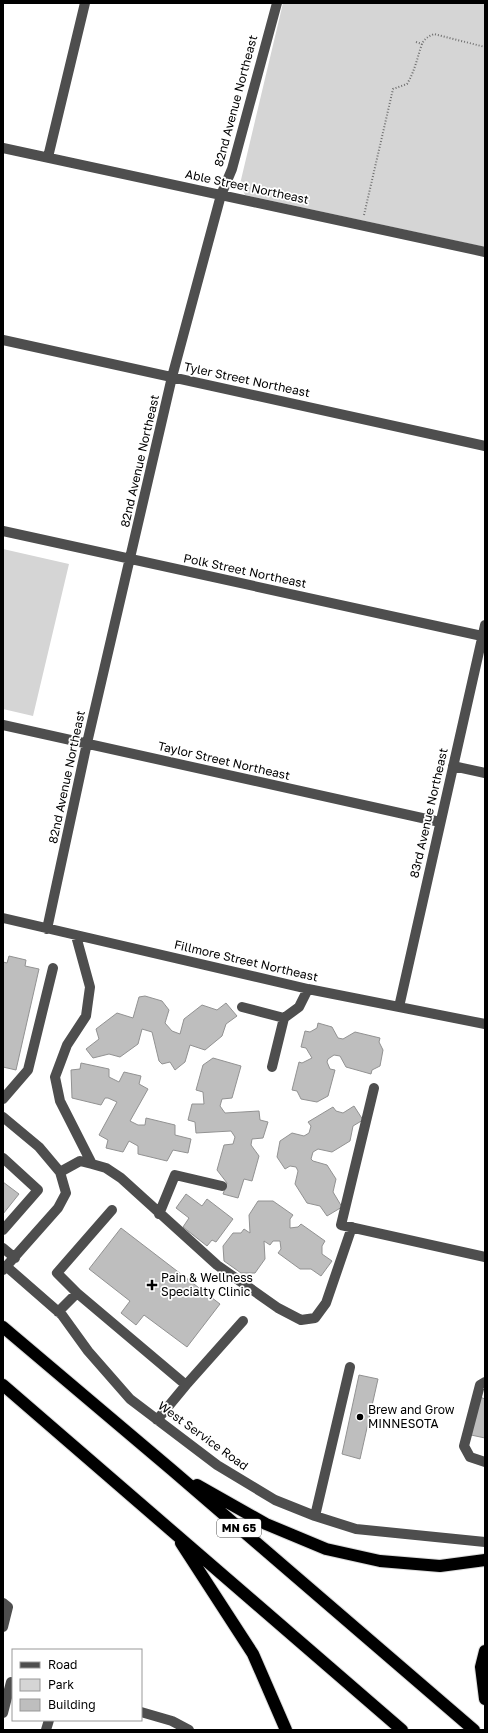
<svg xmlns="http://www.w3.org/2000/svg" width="488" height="1733" font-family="'Golos Text',sans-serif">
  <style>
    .green { fill: #d5d5d5 }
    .building { fill: #bebebe; stroke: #929292 }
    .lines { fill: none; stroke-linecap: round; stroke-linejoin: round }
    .highway-casing { stroke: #dbdbdb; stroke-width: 14 }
    .path { stroke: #707070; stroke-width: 2; stroke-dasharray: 1 2; stroke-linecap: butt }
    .minor { stroke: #4e4e4e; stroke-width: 10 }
    .highway { stroke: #000; stroke-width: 12 }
    .poi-dot { fill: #000; stroke: #fff; stroke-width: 1.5 }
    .labels { text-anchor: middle; stroke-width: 3.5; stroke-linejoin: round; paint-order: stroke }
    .shield { fill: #fff; stroke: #4c4c4c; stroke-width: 1 }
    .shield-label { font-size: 11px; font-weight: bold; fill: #000 }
    .street-label { font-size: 12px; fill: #000; stroke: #fff }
    .poi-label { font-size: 12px; fill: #000; stroke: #fff; text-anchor: start }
  </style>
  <rect width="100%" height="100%" fill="#fff"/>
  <path class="green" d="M283 3H485V247L245 195 240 184Z
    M3 549 69 564 33 716 3 709Z"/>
  <path class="building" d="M9 956 26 960 25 966 39 969 16 1070 3 1067V962L7 963Z
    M145 996 162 1001 169 1010 165 1023 172 1031 180 1034 184 1019 202 1005 217 1010 226 1003 237 1016 226 1024 222 1036 205 1050 190 1045 185 1062 175 1070 170 1062 162 1064 159 1061 152 1032 142 1029 138 1044 120 1057 109 1054 93 1058 86 1049 99 1039 96 1029 117 1013 133 1018 139 997Z
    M318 1023 332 1027 338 1038 343 1039 355 1032 380 1038 379 1042 383 1050 380 1066 372 1070 371 1074 346 1067 340 1056 334 1055 328 1059 327 1062 330 1069 335 1070 328 1096 317 1102 301 1099 297 1091 292 1090 299 1062 302 1063 312 1058 306 1048 301 1047 305 1031 310 1032 317 1028Z
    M213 1058 241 1066 232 1098 222 1099 220 1106 225 1113 259 1111 260 1120 268 1122 263 1138 252 1139 251 1145 259 1156 252 1181 244 1179 238 1198 223 1194 227 1183 217 1170 224 1145 233 1144 235 1137 231 1131 196 1133 195 1122 188 1120 192 1104H204L203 1092 196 1090 203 1065Z
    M81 1063 109 1069V1077L119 1082 124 1072 141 1076 139 1084 148 1089 130 1121 138 1125H145L146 1118 175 1125V1135L191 1139 188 1153 173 1150 167 1161 138 1154V1146L129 1141 123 1152 106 1148 108 1140 99 1135 117 1102 108 1098H105L101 1105 72 1098 71 1070 80 1069Z
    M354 1106 363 1120 353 1126 350 1141 332 1152 318 1149 313 1152 311 1159 313 1161 327 1165 336 1179 333 1192 342 1207 327 1216 320 1206 307 1203 295 1184 298 1171 296 1167 290 1166 285 1169 277 1157 280 1141 292 1133 304 1136 309 1133 311 1126 308 1122 333 1107 336 1111 343 1113Z
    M3 1182 19 1194 3 1214Z
    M186 1194 202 1206 207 1199 233 1219 216 1242 212 1240 207 1246 183 1227 189 1218 176 1208Z
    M258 1201H273L293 1215 290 1219V1228L298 1227 301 1224 325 1241 322 1246V1254L332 1261 321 1276 311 1269H300L278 1253 281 1249 280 1241H273L270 1245 264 1241 265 1259 255 1273H241L224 1261 223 1246 233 1233H241L244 1229 250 1233 249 1215Z
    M121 1228 220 1304 187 1347 144 1315 136 1325 121 1313 130 1301 89 1269Z
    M359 1375 378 1379 360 1459 342 1454Z
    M480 1397 485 1399V1438L471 1435Z"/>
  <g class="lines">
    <g class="highway-casing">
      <path id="highway" d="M3 1327 172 1470 474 1730
        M3 1385 402 1730
        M197 1485 266 1524 326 1549 380 1561 440 1566 485 1560
        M181 1543 253 1654 286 1730
        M485 1651 481 1667 485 1699"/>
    </g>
    <path class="path" d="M416 42 422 44
      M364 215 393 89 407 84C415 71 417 58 422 44 424 39 429 36 434 34L485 47"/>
    <path class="minor" d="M3 148 485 252
      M48 157 85 3
      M3 340 485 446
      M3 531 482 636
      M3 725 440 822
      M453 766 485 773
      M3 918 308 989 485 1024
      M47 929 87 743 172 377 221 195 232 169 277 3
      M76 936 90 987 86 1016 67 1045 55 1077 60 1101 92 1164 106 1168 121 1178 217 1265 278 1308 301 1320 315 1318 326 1303 352 1227
      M242 1007 284 1018
      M399 1007 485 625
      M272 1067 284 1018 299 1007 308 989
      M374 1088 341 1225 485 1257
      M3 1099 28 1070 53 968
      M3 1117 39 1147 60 1172 66 1193 58 1208 3 1270
      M3 1158 38 1190 3 1230
      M60 1172 80 1161 92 1164
      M159 1214 175 1175 222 1186
      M3 1248 15 1258
      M7 1267 62 1315 88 1351 130 1399 217 1465 275 1500 315 1516 356 1529 485 1542
      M77 1293 57 1273 112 1210
      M58 1312 77 1293 186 1385 157 1420
      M485 1382 480 1385 464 1446 470 1457 485 1462
      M186 1385 243 1321
      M315 1516 350 1367
      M3 1603 8 1607 3 1627
      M141 1712 172 1721 189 1730
      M3 1713 11 1682
      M46 1730 49 1720"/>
    <use href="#highway" class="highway"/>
  </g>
  <g class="poi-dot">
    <path d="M150 1279h4v4h4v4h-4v4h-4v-4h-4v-4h4z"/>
    <circle cx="360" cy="1417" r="4"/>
  </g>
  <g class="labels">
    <rect class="shield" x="217" y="1519" width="44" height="18" rx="3"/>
    <g class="shield-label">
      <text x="239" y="1532">MN 65</text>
    </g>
    <g class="street-label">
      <text transform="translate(236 101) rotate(-75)" y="4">82nd Avenue Northeast</text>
      <text transform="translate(247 187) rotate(12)" y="4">Able Street Northeast</text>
      <text transform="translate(247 380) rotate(12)" y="4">Tyler Street Northeast</text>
      <text transform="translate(140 461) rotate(-77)" y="4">82nd Avenue Northeast</text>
      <text transform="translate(245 571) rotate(12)" y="4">Polk Street Northeast</text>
      <text transform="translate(224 761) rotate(13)" y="4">Taylor Street Northeast</text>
      <text transform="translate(67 777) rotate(-78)" y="4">82nd Avenue Northeast</text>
      <text transform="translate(429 813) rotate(-77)" y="4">83rd Avenue Northeast</text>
      <text transform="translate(246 961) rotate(13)" y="4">Fillmore Street Northeast</text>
      <text transform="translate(203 1436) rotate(36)" y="4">West Service Road</text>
    </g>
    <g class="poi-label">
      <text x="161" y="1282">Pain &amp; Wellness<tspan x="161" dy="14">Specialty Clinic</tspan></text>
      <text x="368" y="1414">Brew and Grow<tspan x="368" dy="14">MINNESOTA</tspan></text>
    </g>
  </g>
  <rect width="488" height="1733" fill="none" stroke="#000000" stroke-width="8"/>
  <rect x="12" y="1649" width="130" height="72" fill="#ffffff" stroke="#999999"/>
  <rect x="20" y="1662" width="20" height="6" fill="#4e4e4e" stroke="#999999"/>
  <text x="48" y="1669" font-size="12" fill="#000000">Road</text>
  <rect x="20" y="1679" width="20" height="12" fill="#d5d5d5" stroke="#999999"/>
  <text x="48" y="1689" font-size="12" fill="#000000">Park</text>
  <rect x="20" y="1699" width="20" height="12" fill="#bebebe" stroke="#999999"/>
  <text x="48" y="1709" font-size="12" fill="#000000">Building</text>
</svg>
